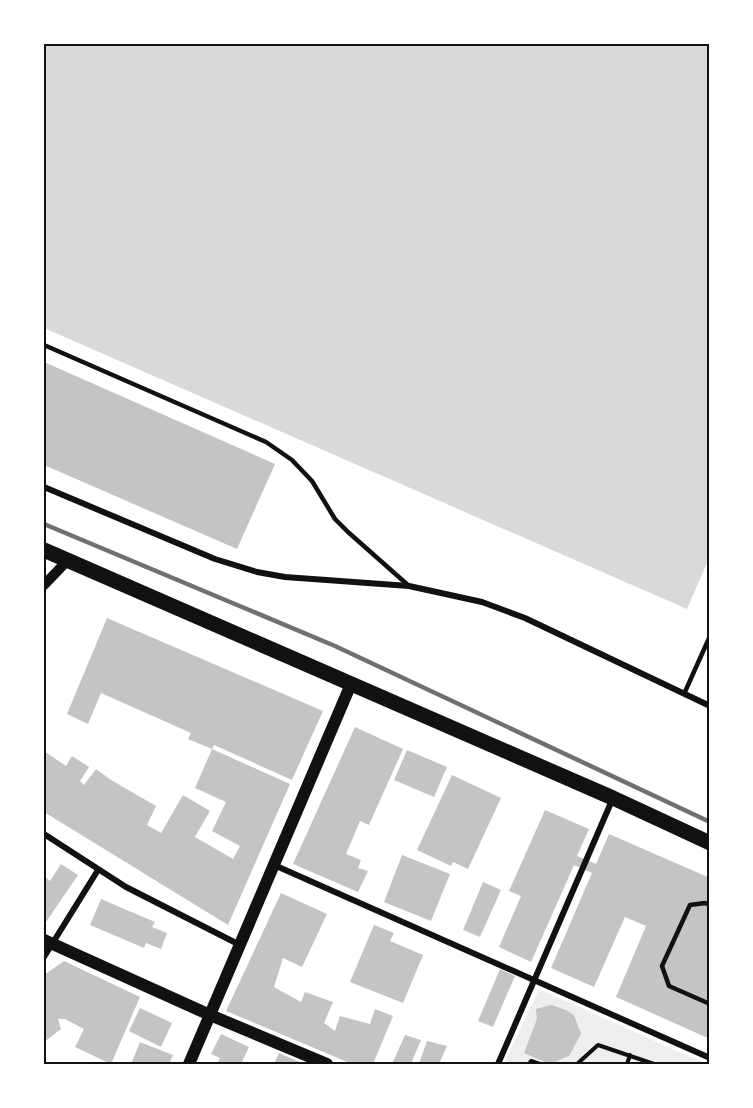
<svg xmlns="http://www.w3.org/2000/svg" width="753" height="1108" font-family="'Open Sans',sans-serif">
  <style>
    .green { fill: #eee }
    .water { fill: #d9d9d9 }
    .building { fill: #c4c4c4 }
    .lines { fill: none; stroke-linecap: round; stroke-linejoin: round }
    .path { stroke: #111; stroke-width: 4 }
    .service { stroke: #111; stroke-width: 4.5 }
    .minor { stroke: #111; stroke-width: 6 }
    .tertiary { stroke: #111; stroke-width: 10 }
    .secondary { stroke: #111; stroke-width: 12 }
    .primary { stroke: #111; stroke-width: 15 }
    .rail { stroke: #707070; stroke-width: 4.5 }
    .neatline { fill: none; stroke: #111; stroke-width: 2 }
  </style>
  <rect width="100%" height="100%" fill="#fff"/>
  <path class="green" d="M539 989 706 1064H504Z"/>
  <path class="water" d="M44 44H709L710 556 687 609 44 328Z"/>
  <path class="building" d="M44 362 275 464 237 549 44 465Z
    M107 618 323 711 292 780 214 745 212 749 188 739 191 733 101 693 88 724 67 714Z
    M355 727 403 749 369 825 360 821 346 854 361 860 358 868 368 871 358 892 293 864Z
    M212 749 290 784 228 925 44 812V751L66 766 72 756 89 767 80 781 84 785 96 769 111 780 156 806 147 825 161 833 183 795 210 811 195 837 233 859 240 846 212 831 226 802 195 788Z
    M407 750 447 767 434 797 394 780Z
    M452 775 501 798 468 869 453 862 451 866 417 850Z
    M545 810 589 829 577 856 596 864 609 834 710 878V1039L616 997 646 926 625 917 594 987 551 968 592 873 574 865 531 962 499 947 521 896 509 891Z
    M402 855 450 874 431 921 384 902Z
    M61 864 78 875 46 922 44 921V876L50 881Z
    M483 882 501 890 480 937 463 930Z
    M281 893 327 914 302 967 283 958 274 987 301 1002 305 992 333 1002 324 1023 335 1031 340 1016 370 1024 375 1009 393 1016 373 1064H352L226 1011Z
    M101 899 155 922 152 927 167 933 161 949 146 943 144 948 90 925Z
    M374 925 394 933 390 941 423 955 403 1003 350 982Z
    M64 961 140 997 111 1064 75 1047 84 1029 65 1019H58L61 1029 44 1042V975Z
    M500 969 515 976 493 1027 478 1021Z
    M551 1005 566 1010 574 1015 581 1034 569 1056 550 1064 524 1053 537 1019 536 1009Z
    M140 1008 172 1023 161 1047 129 1031Z
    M221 1034 249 1047 241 1064H217L220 1058 211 1054Z
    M405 1035 421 1040 411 1064H392Z
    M427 1041 447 1046 439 1064H419Z
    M140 1042 173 1055 169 1064H131Z
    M279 1053 304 1064H274Z"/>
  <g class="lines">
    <path class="path" d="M529 1064 531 1061 540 1064
      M577 1064 598 1045 654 1064
      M627 1064 630 1055"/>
    <path class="service" d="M44 345 266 442 292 460 312 481 335 519 348 532 409 586
      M684 694 710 636
      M710 905 705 903 690 905 662 966 669 986 710 1004"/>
    <path class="minor" d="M44 487 215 559 257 572 285 577 409 586 482 602 525 618 710 706
      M44 834 126 887 240 945
      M274 865 710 1058
      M44 957 98 870
      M498 1064 613 798"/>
    <path class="tertiary" d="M44 585 68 560"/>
    <path class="secondary" d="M44 940 210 1015 327 1064
      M189 1064 351 684"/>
    <path class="primary" d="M44 550 613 798 710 843"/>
    <path class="rail" d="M44 524 335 646 710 822"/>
  </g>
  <rect width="753" height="1108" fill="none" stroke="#ffffff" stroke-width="90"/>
  <rect x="45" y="45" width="663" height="1018" class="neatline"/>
</svg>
